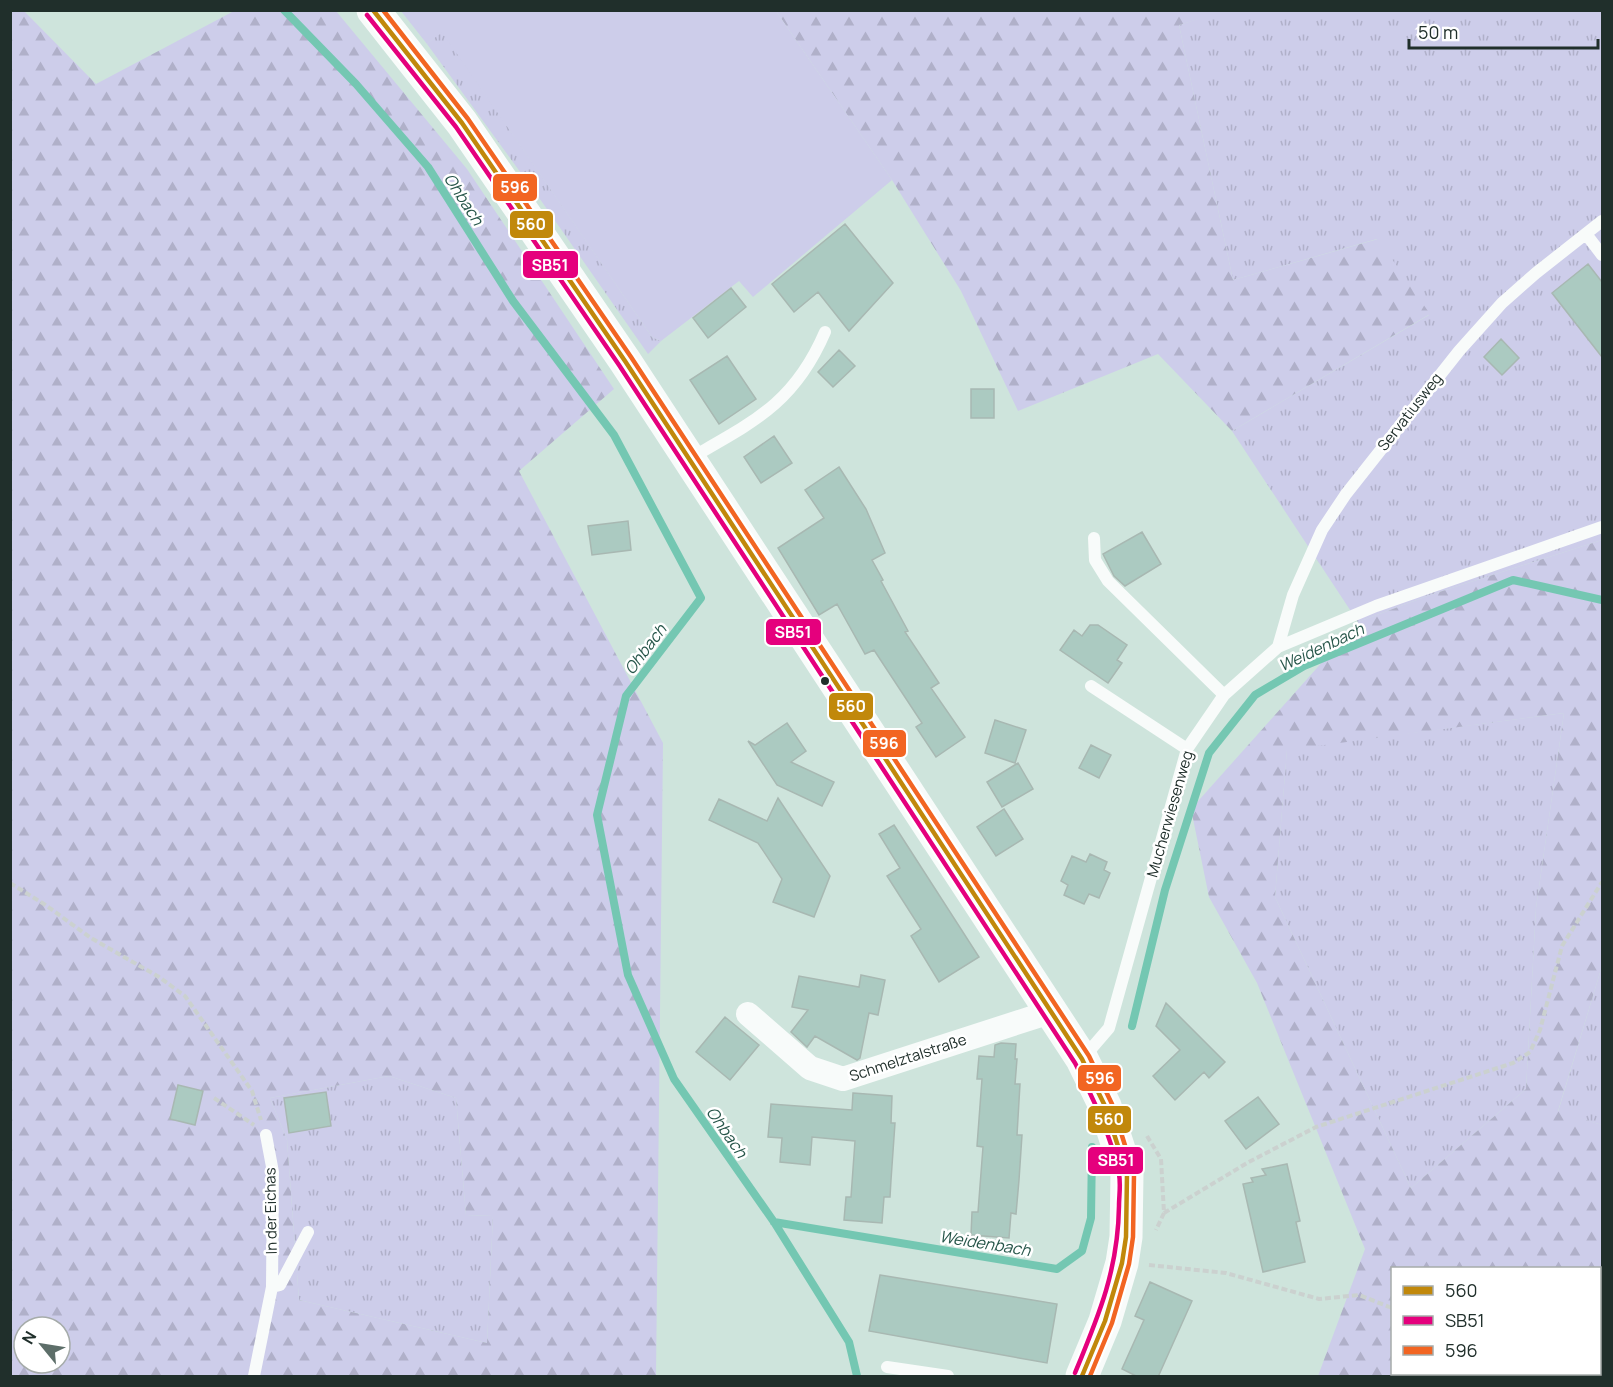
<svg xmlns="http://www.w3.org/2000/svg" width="1613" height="1387" font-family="Manrope,sans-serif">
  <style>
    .grass { fill: url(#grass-tufts) }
    .forest { fill: url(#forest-firs); fill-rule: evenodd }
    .pitch { fill: #cdcdea }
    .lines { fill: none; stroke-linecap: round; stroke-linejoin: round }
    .stream { stroke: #74c7b2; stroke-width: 8 }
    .building { fill: #abcac1; stroke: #a8b8b2; stroke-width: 1.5 }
    .path { stroke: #cbd1cf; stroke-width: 4; stroke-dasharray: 6 3; stroke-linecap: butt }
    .service { stroke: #f8fbfa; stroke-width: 12 }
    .minor { stroke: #f8fbfa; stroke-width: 24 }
    .secondary { stroke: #f8fbfa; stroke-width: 33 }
    .bus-1-casing { stroke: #fff; stroke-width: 9 }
    .bus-2-casing { stroke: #fff; stroke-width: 9 }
    .bus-3-casing { stroke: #fff; stroke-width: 9 }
    .bus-1 { stroke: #c1880b; stroke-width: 4.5 }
    .bus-2 { stroke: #e5007d; stroke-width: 4.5 }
    .bus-3 { stroke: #f26522; stroke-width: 4.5 }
    .bus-dot { fill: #202f2b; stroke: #fff; stroke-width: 2 }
    .labels { text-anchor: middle; stroke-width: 5; stroke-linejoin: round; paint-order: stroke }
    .street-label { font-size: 15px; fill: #202f2b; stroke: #fff }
    .water-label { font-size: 16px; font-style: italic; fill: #265549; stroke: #fff }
    .line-badge { stroke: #fff; stroke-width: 2 }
    .badge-label { font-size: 16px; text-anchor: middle; font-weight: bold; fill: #fff }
  </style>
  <defs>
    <pattern id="grass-tufts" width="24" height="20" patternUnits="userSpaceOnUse" patternTransform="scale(1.5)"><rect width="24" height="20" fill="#cdcdea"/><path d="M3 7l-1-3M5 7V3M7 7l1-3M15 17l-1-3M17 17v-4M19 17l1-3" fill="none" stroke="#b0b0c9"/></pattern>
    <pattern id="forest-firs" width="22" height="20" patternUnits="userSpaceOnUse" patternTransform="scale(1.5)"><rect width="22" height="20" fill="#cdcdea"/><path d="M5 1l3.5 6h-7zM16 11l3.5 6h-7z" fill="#b0b0c9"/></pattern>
  </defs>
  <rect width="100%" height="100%" fill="#cee4dc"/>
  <path class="grass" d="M1226 10 1602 11V540L1430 595 1358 622 1232 431 1429 315 1377 239 1233 280 1179 25Z
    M442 31 652 337 661 341 648 354 542 202 427 44Z
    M1564 713 1536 908 1526 1089 1411 1188 1275 897 1287 749Z
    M1602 966V1125L1558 1112Z
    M389 1076 456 1098 466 1215 493 1216 487 1343 299 1300 287 1140 270 1098Z"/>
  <path class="forest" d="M10 11H24L96 84 234 11H336L467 169 614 389 519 471 663 743 656 1376H11ZM389 1076 456 1098 466 1215 493 1216 487 1343 299 1300 287 1140 270 1098ZM24 1327H60V1363H24Z
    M776 11H1226L1179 25 1233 280 1378 239 1430 314 1232 431 1158 354 1018 411 961 291 892 180Z
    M1602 540V966L1558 1111 1602 1125V1376H1318L1365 1249 1257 983 1209 897 1191 809 1358 622 1430 595ZM1564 713 1536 908 1526 1089 1411 1188 1275 897 1287 750ZM1392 1268H1600V1374H1392Z"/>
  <path class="pitch" d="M401 11H776L892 180 753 297 739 281 661 341 652 337 442 32 427 44Z"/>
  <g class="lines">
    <path class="stream" d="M284 10 356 84 428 167 513 301 614 435 701 598 626 696 597 815 628 975 674 1079 774 1222 849 1342 857 1376
      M1132 1026 1165 890 1209 753 1255 695 1304 666 1513 580 1602 600
      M774 1222 1057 1269 1082 1251 1091 1218 1092 1147"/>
  </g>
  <path class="building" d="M845 224 893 283 849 331 818 292 794 312 772 284Z
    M1588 264 1602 282V357L1552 293Z
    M731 288 746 307 708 338 693 318Z
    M1501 339 1519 358 1502 375 1484 357Z
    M839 350 855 366 833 387 818 372Z
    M727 356 756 399 719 424 690 380Z
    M971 389H994V418H971Z
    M774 436 792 463 761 483 744 457Z
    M839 467 866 509 885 553 872 560 883 580 881 581 908 631 905 632 939 683 931 688 965 737 936 757 916 727 922 723 874 650 865 654 837 604 819 615 778 548 824 518 805 490Z
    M628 521 631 550 592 555 588 526Z
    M1142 532 1161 564 1125 586 1114 576 1103 554Z
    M1090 625H1098L1127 645 1117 660 1122 663 1108 683 1060 650 1074 630 1082 636Z
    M995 720 1026 730 1015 763 985 753Z
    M787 723 806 751 791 762 834 782 822 806 777 785 748 741 755 745Z
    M1091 745 1111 755 1099 778 1079 768Z
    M1018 763 1033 789 1002 807 987 782Z
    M778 798 830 876 814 917 773 902 782 879 758 843 709 820 719 799 767 821Z
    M1004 809 1023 839 996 856 977 827Z
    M894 825 979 957 939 982 911 936 921 929 887 876 900 868 879 834Z
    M1090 854 1107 862 1104 870 1110 873 1099 898 1089 894 1084 904 1064 895 1068 885 1061 881 1072 856 1086 862Z
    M861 975 885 980 878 1015 869 1013 860 1058 857 1060 815 1036 807 1047 791 1032 808 1010 792 1007 799 976 859 987Z
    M1166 1003 1225 1062 1209 1078 1204 1072 1175 1100 1153 1076 1180 1050 1156 1026Z
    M725 1017 759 1045 730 1080 696 1052Z
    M1001 1043 1016 1044 1015 1059H1017L1015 1084H1020L1017 1135H1022L1019 1180 1016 1214 1011 1213 1009 1238 971 1235 972 1212H978L983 1147 977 1146 982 1079H977L979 1056 994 1057 995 1045Z
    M178 1085 203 1091 195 1125 170 1119Z
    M326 1092 331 1126 289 1133 284 1098Z
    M853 1093 892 1096 891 1123H895L891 1180 890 1197H884L882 1223 844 1220 846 1197H851L855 1141 812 1137 810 1165 780 1162 782 1138 768 1137 771 1104 852 1110Z
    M1258 1097 1279 1124 1246 1149 1225 1121Z
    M1287 1164 1300 1221 1296 1222 1305 1262 1263 1272 1243 1184 1253 1182 1251 1178 1266 1175 1262 1169Z
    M880 1275 1057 1304 1047 1363 869 1331Z
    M1150 1282 1192 1301 1158 1377H1138L1122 1369 1144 1320 1135 1316Z"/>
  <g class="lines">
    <path class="path" d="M10 883 44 904 91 938 159 977 185 996 252 1091 261 1120
      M214 1098 254 1125
      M1147 1136 1161 1159 1164 1213 1156 1230
      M1164 1213 1247 1163 1316 1127 1513 1063 1530 1052 1540 1030 1562 946 1602 882
      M1149 1265 1226 1273 1319 1299 1359 1295 1392 1308
      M1460 1374 1461 1376"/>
    <path class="service" d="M1586 234 1602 255
      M689 459C753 422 794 404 825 332
      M1094 538 1095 560 1108 581 1224 695
      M1278 647 1293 595 1322 530 1346 494 1459 351 1502 303 1536 273 1602 221
      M1091 686 1187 749
      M1084 1057 1109 1028 1187 749 1224 695 1278 647 1376 606 1602 527
      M272 1287 280 1285 308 1232
      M887 1367 948 1376
      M254 1376 272 1287 273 1172 266 1135"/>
    <path class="minor" d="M748 1014 810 1068 843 1079 1050 1012"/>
    <path class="secondary" d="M373 10 462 123 625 361 1082 1059 1105 1106 1127 1174 1126 1237 1122 1263 1105 1321 1082 1376"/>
    <g class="bus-1-casing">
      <path id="bus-1" d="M373 10 462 123 625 361 1082 1059 1105 1106 1127 1174 1126 1237 1122 1263 1105 1321 1082 1376"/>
    </g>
    <g class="bus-2-casing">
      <path id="bus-2" d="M367 15 456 127 619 365 1075 1063C1093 1098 1111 1135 1119 1174 1121 1184 1119 1196 1119 1206 1118 1270 1099 1315 1075 1373"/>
    </g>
    <g class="bus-3-casing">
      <path id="bus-3" d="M383 10 468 119 631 357 1089 1056 1112 1104 1134 1174 1133 1237 1129 1264 1112 1323 1090 1376"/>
    </g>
    <use href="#bus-1" class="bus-1"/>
    <use href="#bus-2" class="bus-2"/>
    <use href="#bus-3" class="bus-3"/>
  </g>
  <circle class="bus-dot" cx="825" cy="681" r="5"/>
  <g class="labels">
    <g class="street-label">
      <text transform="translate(1410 412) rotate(-52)" y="5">Servatiusweg</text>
      <text transform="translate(1170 814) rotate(-74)" y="5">Mucherwiesenweg</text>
      <text transform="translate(908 1058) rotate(-18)" y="5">Schmelztalstraße</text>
      <text transform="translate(271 1211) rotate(-91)" y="5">In der Eichas</text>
    </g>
    <g class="water-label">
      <text transform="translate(464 199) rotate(57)" y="6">Ohbach</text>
      <text transform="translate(1321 647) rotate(-25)" y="6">Weidenbach</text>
      <text transform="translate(645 649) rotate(-53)" y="6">Ohbach</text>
      <text transform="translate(727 1132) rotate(55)" y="6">Ohbach</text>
      <text transform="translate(985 1243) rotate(9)" y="6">Weidenbach</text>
    </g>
  </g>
  <g class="line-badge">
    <rect x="492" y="173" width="46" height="29" rx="6" fill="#f26522"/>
    <rect x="509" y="210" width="45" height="29" rx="6" fill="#c1880b"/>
    <rect x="522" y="250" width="57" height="29" rx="6" fill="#e5007d"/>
    <rect x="765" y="618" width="57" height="28" rx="6" fill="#e5007d"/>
    <rect x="828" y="692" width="46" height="29" rx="6" fill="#c1880b"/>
    <rect x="862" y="729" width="45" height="29" rx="6" fill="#f26522"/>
    <rect x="1077" y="1064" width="45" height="28" rx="6" fill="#f26522"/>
    <rect x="1087" y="1105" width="45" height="29" rx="6" fill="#c1880b"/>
    <rect x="1087" y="1146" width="57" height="29" rx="6" fill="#e5007d"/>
  </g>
  <g class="badge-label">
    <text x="515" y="193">596</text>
    <text x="531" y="230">560</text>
    <text x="550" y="271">SB51</text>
    <text x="793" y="638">SB51</text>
    <text x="851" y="712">560</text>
    <text x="884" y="749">596</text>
    <text x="1100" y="1084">596</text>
    <text x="1109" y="1125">560</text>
    <text x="1116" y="1166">SB51</text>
  </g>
  <rect width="1613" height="1387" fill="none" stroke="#202f2b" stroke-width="24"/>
  <rect x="1391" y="1267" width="210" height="108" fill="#ffffff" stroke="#a6acaa" stroke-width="1.5"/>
  <rect x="1403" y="1286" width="30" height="9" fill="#c1880b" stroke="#a6acaa" stroke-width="1.5"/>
  <text x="1445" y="1297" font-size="18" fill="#202f2b">560</text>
  <rect x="1403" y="1316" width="30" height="9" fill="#e5007d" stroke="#a6acaa" stroke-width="1.5"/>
  <text x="1445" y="1327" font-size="18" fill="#202f2b">SB51</text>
  <rect x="1403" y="1346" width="30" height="9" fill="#f26522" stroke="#a6acaa" stroke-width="1.5"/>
  <text x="1445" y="1357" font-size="18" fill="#202f2b">596</text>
  <g transform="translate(42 1345) rotate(300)"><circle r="28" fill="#ffffff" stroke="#a6acaa" stroke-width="1.5"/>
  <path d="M0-4.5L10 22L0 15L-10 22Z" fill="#5d6e69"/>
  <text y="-9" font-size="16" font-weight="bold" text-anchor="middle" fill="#202f2b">N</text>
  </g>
  <path d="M1409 39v9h189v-9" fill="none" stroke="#202f2b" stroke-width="3"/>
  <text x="1418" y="39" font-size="18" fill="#202f2b" stroke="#ffffff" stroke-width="4.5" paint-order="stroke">50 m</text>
</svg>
